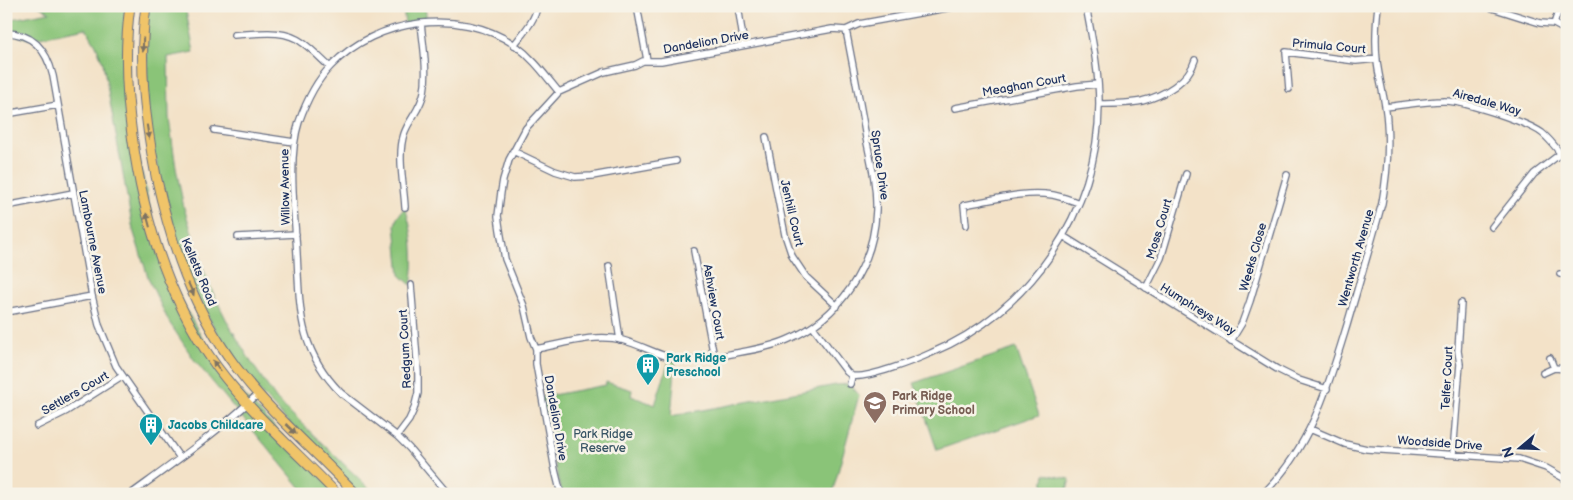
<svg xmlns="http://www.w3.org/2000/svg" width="1573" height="500" font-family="'Balsamiq Sans',sans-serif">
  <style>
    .green { fill: #8ac478; stroke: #527a6b }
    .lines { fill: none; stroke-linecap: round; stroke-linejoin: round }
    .street-casing { stroke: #676e83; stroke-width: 8 }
    .primary-casing { stroke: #676e83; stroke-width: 11 }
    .street { stroke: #fff; stroke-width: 5.5 }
    .primary { stroke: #f0c469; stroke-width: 9 }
    .oneway { fill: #7b7263 }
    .labels { text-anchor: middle; stroke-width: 5; stroke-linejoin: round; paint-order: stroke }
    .street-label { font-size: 12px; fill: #1b2f5e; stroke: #f7f3e8 }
    .culture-label { font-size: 12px; font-weight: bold; fill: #0d838f; stroke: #f7f3e8; text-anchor: start }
    .education-label { font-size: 12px; font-weight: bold; fill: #785e54; stroke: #f7f3e8; text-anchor: start }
    .park-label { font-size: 12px; fill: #375464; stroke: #f7f3e8 }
  </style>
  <rect width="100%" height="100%" fill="#f7f3e8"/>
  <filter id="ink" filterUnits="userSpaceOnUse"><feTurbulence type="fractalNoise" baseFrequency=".02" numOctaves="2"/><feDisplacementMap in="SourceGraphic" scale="10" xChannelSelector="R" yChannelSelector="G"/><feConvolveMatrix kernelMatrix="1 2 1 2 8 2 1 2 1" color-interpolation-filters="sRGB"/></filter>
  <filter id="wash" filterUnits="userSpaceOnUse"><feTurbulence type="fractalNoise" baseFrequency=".0096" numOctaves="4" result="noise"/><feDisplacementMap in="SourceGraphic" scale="20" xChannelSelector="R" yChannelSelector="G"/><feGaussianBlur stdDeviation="1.12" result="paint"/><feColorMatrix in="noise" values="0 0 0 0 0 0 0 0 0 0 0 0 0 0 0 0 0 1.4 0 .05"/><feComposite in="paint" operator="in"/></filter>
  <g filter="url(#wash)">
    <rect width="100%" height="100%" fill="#f3e2c8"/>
    <path class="green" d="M38 6H123L128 22V108L162 265 218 367 337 494H306L195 361 169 322 157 297 149 280 133 230 103 63 96 45 86 28 30 39 6 33V20L50 12Z
      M146 6H185L194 52 168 57 169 118 176 168 184 208 204 271 214 295 228 323 251 362 277 400 375 494H356L236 367 185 275 148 128Z
      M403 6H425L427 22 405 25Z
      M405 207C413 231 416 261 411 285L400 275 395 225 397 218Z
      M1016 348 1039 415 937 450 914 383Z
      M670 358 676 359 671 416 836 385 850 384 859 395 832 494H561L542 397 606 385V382L632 390 631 396 655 405Z
      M1045 474 1070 479 1067 490 1043 486Z"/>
  </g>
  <g filter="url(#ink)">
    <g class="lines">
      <g class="street-casing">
        <path id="street" d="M637 6 647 60
          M738 6 744 45
          M1486 6 1540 23 1554 24 1567 31
          M1554 24 1560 6
          M6 33C33 33 47 51 53 76L92 296 99 325 116 366 180 458
          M234 35C257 34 284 28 303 43 313 50 321 59 330 67
          M514 45C522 34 536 20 537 6
          M1289 89 1286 52 1356 61 1377 59
          M1099 104C1113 104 1128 104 1142 101 1163 96 1189 81 1195 60
          M1386 107C1405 105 1424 101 1443 101 1462 100 1527 122 1542 133 1552 141 1559 152 1567 162
          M955 108 1077 86 1098 84
          M6 114 58 105
          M214 130 294 142
          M766 137 785 235 792 256 806 277 837 306
          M513 151 555 171 575 177 592 176 676 161
          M6 206 73 193
          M405 207C404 186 397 155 404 134 409 119 421 109 424 92 428 70 423 45 421 23
          M966 225 964 205C993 200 1024 190 1053 195 1062 197 1071 200 1079 203
          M1492 227 1534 174 1560 154
          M1063 236 1277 369 1299 380 1327 389
          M238 237 296 234
          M694 251 714 357
          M609 266 620 340
          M1560 274 1567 275
          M1146 288 1161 258 1186 174
          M12 311 92 296
          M813 327 847 372 852 376C867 379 916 360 931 353 1030 312 1099 211 1099 104 1099 71 1092 38 1086 6
          M1231 341 1242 323 1250 301 1287 175
          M536 349C563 344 595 333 622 340 645 346 663 359 687 360 704 360 720 356 736 353 753 350 771 347 787 340 840 318 874 266 876 210 877 186 871 162 866 138 860 102 853 66 846 30
          M1550 358 1554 368
          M1543 373 1554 368 1567 369
          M850 384 852 376
          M37 426 67 411 122 376
          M1310 429 1345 444 1367 449 1519 459 1546 468 1567 480
          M397 436 409 420 414 409 418 393V372L411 285
          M1453 454 1460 364 1458 351 1461 303
          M131 494C175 462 218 432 258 394
          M448 494 409 448 397 436 341 393C298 349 300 311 297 254 295 214 287 159 299 122 306 102 316 81 331 66 377 18 459 7 515 45 533 58 545 75 559 92
          M561 494 555 470 536 364V349L531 337 524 306 505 259 500 230 498 216 501 192 503 180 509 160 526 128 559 92 604 72 635 65 643 61H661L832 29 846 30 859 24 958 6
          M1263 494C1311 447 1328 387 1347 325 1359 284 1371 244 1382 203 1387 176 1389 149 1387 122 1386 101 1379 81 1377 61 1375 43 1376 24 1378 6"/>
      </g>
      <g class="primary-casing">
        <path id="primary" d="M130 6C124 49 126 92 132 135 143 218 167 298 217 367 252 414 297 452 337 494
          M146 6C138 63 145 120 156 176 171 244 193 310 236 367 271 414 316 451 356 494"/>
      </g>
      <use href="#street" class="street"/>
      <use href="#primary" class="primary"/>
    </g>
    <defs><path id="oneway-solid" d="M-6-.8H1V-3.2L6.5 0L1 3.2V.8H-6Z" transform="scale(1.25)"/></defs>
    <g class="oneway">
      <use href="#oneway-solid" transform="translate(143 45) rotate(91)"/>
      <use href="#oneway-solid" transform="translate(148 132) rotate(81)"/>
      <use href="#oneway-solid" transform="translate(148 220) rotate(-105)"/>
      <use href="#oneway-solid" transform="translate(191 289) rotate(66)"/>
      <use href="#oneway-solid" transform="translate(217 366) rotate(-126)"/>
      <use href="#oneway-solid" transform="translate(291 429) rotate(44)"/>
    </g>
  </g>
  <defs>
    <g id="building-pin" transform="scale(1.25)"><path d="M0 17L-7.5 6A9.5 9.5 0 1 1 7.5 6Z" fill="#0f9aa8" stroke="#f7f3e8"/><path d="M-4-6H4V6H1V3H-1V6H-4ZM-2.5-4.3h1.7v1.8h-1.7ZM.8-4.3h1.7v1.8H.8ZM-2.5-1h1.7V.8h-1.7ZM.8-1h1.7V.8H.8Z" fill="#fff"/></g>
    <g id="school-pin" transform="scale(1.25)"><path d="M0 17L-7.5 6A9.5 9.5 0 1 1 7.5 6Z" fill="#8d6e63" stroke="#f7f3e8"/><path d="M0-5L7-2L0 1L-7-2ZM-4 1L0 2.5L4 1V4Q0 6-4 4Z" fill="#fff"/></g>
  </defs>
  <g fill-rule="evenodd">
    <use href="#building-pin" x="648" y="365"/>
    <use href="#school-pin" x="875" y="403"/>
    <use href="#building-pin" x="151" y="425"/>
  </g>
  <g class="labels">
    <g class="street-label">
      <text transform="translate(706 42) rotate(-10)" y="4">Dandelion Drive</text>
      <text transform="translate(1329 46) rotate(5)" y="4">Primula Court</text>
      <text transform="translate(1024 85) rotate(-10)" y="4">Meaghan Court</text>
      <text transform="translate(1487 102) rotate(16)" y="4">Airedale Way</text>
      <text transform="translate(880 165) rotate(82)" y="4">Spruce Drive</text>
      <text transform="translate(285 187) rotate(-91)" y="4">Willow Avenue</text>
      <text transform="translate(792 213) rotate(77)" y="4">Jenhill Court</text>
      <text transform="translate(1159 229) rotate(-73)" y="4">Moss Court</text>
      <text transform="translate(93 242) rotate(79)" y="4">Lambourne Avenue</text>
      <text transform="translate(1253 257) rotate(-74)" y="4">Weeks Close</text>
      <text transform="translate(1356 258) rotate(-74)" y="4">Wentworth Avenue</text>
      <text transform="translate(199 272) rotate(67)" y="4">Kelletts Road</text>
      <text transform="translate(714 302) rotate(80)" y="4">Ashview Court</text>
      <text transform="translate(1198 309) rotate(32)" y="4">Humphreys Way</text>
      <text transform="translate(405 349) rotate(-93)" y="4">Redgum Court</text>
      <text transform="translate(1447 378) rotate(-87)" y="4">Telfer Court</text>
      <text transform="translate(75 393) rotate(-30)" y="4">Settlers Court</text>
      <text transform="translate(556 418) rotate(80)" y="4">Dandelion Drive</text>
      <text transform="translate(1440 443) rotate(4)" y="4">Woodside Drive</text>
    </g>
    <g class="culture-label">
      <text x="666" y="362">Park Ridge<tspan x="666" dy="14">Preschool</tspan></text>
      <text x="168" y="429">Jacobs Childcare</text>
    </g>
    <g class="education-label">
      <text x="892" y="400">Park Ridge<tspan x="892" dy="14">Primary School</tspan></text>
    </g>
    <g class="park-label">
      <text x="603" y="438">Park Ridge<tspan x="603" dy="14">Reserve</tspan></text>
    </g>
  </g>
  <rect width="1573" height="500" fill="none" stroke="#f7f3e8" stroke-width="25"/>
  <g transform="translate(1520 448) rotate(251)" stroke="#f7f3e8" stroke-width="4" paint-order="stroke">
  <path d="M0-4L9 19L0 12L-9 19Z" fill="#1b2f5e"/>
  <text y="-8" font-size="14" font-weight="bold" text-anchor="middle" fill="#1b2f5e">N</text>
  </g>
</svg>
